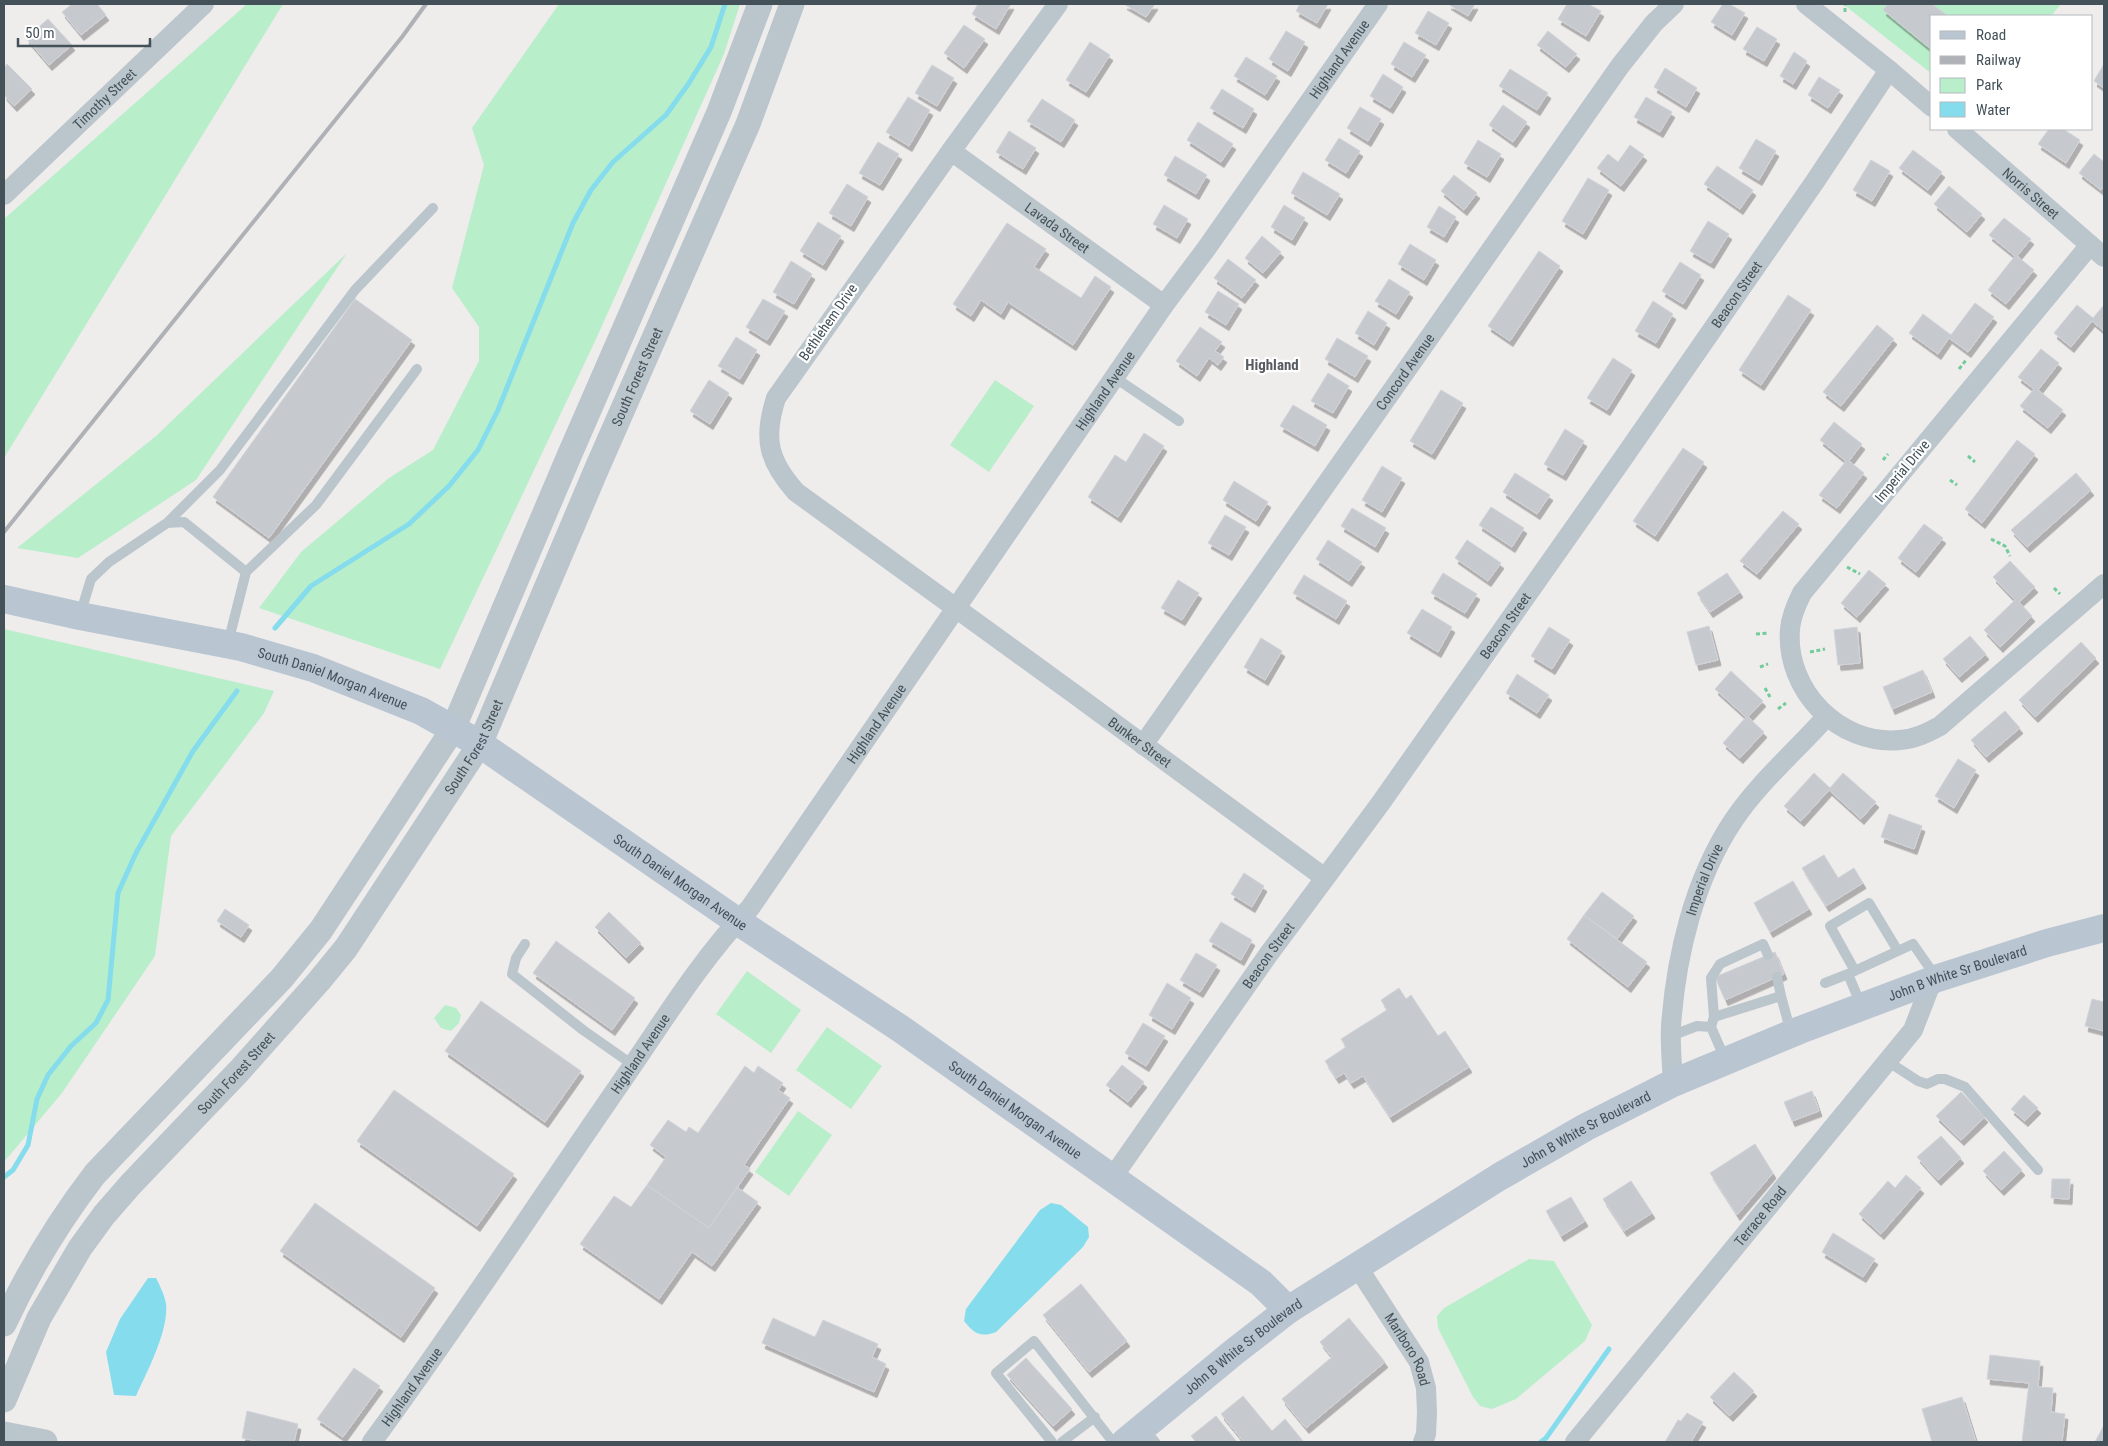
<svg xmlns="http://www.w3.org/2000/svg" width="2108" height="1446" font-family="'Roboto Condensed',sans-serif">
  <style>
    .green { fill: #b9eeca }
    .water { fill: #85dcec }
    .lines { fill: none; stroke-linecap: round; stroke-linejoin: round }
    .stream { stroke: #85dcec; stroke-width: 5 }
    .building { fill: #c6cacf; stroke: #d0d3d8; filter: url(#shadow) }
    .path { stroke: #71cc9a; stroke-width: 3; stroke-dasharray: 4 2.5; stroke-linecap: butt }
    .service { stroke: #bac5cc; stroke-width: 10 }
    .minor { stroke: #bac5cc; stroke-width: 20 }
    .tertiary { stroke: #bac5cc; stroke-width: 25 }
    .secondary { stroke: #b9c6d1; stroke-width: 28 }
    .rail { stroke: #aeb2b7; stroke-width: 4 }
    .labels { text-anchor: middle; stroke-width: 4.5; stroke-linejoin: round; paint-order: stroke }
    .street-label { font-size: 14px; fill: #445159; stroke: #fff }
    .neighbourhood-label { font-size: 15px; font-weight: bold; fill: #595d61; stroke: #fff }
  </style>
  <defs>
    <filter id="shadow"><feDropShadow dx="3" dy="5.5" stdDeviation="0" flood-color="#0004"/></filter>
  </defs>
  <rect width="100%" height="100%" fill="#efecec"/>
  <path class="green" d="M247 4H283L4 458V219Z
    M559 4H740L724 54 596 339 440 669 259 608 301 552 389 478 433 450 479 361V327L452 288 484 165 472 128Z
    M1843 4H2061L2051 16H1932V74Z
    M347 253 196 480 78 558 17 548 156 436Z
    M995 380 1034 406 989 472 950 445Z
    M4 629 274 691 264 713 171 836 155 956 62 1093 4 1162Z
    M747 971 801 1010 771 1053 716 1014Z
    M445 1005 456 1008 461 1015 459 1023 451 1031 441 1028 434 1018Z
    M827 1027 882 1066 851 1109 796 1070Z
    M798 1111 832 1135 789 1196 755 1172Z
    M1529 1259 1554 1261 1592 1325 1585 1341 1516 1399 1492 1409 1480 1406 1473 1397 1438 1328 1437 1316 1444 1308Z"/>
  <path class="water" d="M1051 1203 1061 1205 1088 1227 1089 1237 1083 1247 996 1332C979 1338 974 1333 964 1321L966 1309 1040 1210Z
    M148 1278H156C160 1286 165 1296 166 1304 169 1330 147 1372 136 1396L114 1395 106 1352 120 1319Z"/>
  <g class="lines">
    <path class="stream" d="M275 628 311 586 409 524 449 486 478 450 498 410 573 223 591 190 613 162 666 115 689 83 711 47 725 4
      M4 1177 13 1170 28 1145 37 1099 48 1075 71 1046 96 1023 108 1000 118 893 136 853 193 751 237 691
      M1541 1442 1546 1438 1609 1349"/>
  </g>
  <path class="building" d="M72 4H97L106 15 81 35 62 12Z
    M978 4H1011L996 29 972 14Z
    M1124 4H1155L1146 17Z
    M1300 4H1328L1317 23 1296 11Z
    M1448 4H1475L1468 16Z
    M1567 4H1588L1601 11 1586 36 1558 19Z
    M1723 4H1729L1745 13 1732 35 1711 22Z
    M1888 4H1932L1948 16H1932V50L1883 10Z
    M1428 11 1449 23 1436 45 1415 33Z
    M48 19 72 45 49 65 26 38Z
    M964 25 985 39 964 68 944 53Z
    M1757 27 1777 39 1764 61 1743 49Z
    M1286 31 1305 42 1288 71 1269 59Z
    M1548 31 1577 54 1566 67 1537 45Z
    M1090 42 1110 55 1086 92 1066 80Z
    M1404 42 1426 55 1412 77 1391 64Z
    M1794 52 1807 61 1793 84 1780 76Z
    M1246 57 1277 76 1265 95 1234 76Z
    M7 64 32 89 14 106 4 95V68Z
    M2104 64V88L2094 81Z
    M932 65 954 78 937 106 915 93Z
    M1665 68 1697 88 1686 107 1654 87Z
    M1510 69 1548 93 1537 110 1499 86Z
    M1383 74 1403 87 1390 108 1370 96Z
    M1819 77 1840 90 1828 108 1808 95Z
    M1222 89 1254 109 1243 128 1210 108Z
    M908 97 930 110 909 146 886 132Z
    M1646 97 1672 112 1660 132 1634 117Z
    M1042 99 1075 120 1061 142 1027 121Z
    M1503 105 1527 122 1513 142 1489 125Z
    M1360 107 1381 119 1368 141 1347 128Z
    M1198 122 1233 144 1221 162 1187 140Z
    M2049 129H2063L2080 140 2066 163 2038 144Z
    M1009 131 1036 148 1023 169 996 152Z
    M1339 138 1360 151 1346 173 1325 160Z
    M1756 139 1776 151 1759 180 1739 168Z
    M1478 140 1501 154 1487 177 1464 163Z
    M878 142 899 154 880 185 859 173Z
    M1630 145 1644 155 1621 186 1597 168 1608 154 1618 162Z
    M1913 150 1942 172 1928 190 1899 168Z
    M2094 154 2104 162V186L2101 190 2079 173Z
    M1175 156 1207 175 1196 194 1164 175Z
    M1871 160 1890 171 1872 201 1853 190Z
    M1717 166 1753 190 1740 209 1704 184Z
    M1303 172 1340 194 1327 215 1291 193Z
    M1454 175 1477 193 1464 210 1441 191Z
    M1588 178 1609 190 1583 234 1562 221Z
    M847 184 868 197 851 226 829 213Z
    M1949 186 1982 214 1967 232 1934 204Z
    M1164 205 1188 219 1177 238 1153 224Z
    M1284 205 1305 218 1292 240 1271 227Z
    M1439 206 1456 217 1444 237 1427 227Z
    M2004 218 2031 239 2017 256 2034 270 2006 304 1988 290 2015 256 1989 235Z
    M1708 221 1729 234 1711 263 1690 251Z
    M818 222 841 236 823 265 800 251Z
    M1007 223 1046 249 1034 267 1081 298 1095 276 1111 287 1073 345 1008 302 1001 314 981 300 971 316 953 304Z
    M1262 236 1281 252 1263 273 1245 258Z
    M1410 244 1436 260 1424 280 1398 264Z
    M1539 251 1560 266 1510 341 1488 326Z
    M1228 259 1256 280 1242 298 1214 278Z
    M791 261 812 274 794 304 773 292Z
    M1680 262 1701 275 1683 304 1662 291Z
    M1389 279 1410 292 1396 314 1375 301Z
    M1218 291 1239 304 1226 325 1205 312Z
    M1788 295 1811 310 1761 385 1739 370Z
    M355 299 412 340 269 538 213 497Z
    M763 299 785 311 767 340 746 327Z
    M1653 301 1673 314 1656 343 1635 331Z
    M1975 303 1994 317 1968 352 1949 338 1938 354 1909 333 1923 314 1951 335Z
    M2077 305 2093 318 2104 305V331L2092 321 2071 347 2054 333Z
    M1368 311 1387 323 1374 345 1355 333Z
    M1877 325 1894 339 1841 406 1823 392Z
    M1200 327 1222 342 1215 351 1224 357 1218 365 1209 358 1197 376 1176 361Z
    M736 337 757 350 740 379 718 366Z
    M1337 338 1368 356 1355 377 1325 359Z
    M2041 349 2059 363 2038 390 2063 410 2048 428 2020 406 2034 389 2018 377Z
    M1613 358 1632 370 1607 410 1587 398Z
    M1328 373 1349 386 1333 413 1311 401Z
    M709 380 729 393 710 424 690 411Z
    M1441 390 1463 403 1432 454 1410 441Z
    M1293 405 1327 425 1315 446 1280 426Z
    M1834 422 1862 444 1849 461 1864 473 1837 508 1819 495 1846 461 1820 440Z
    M1565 429 1584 441 1563 475 1544 464Z
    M1144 433 1164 446 1118 517 1088 497 1115 455 1126 462Z
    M2017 440 2035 454 1982 523 1965 509Z
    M1683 448 1704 462 1655 536 1633 521Z
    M1382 466 1402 478 1382 512 1362 500Z
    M1515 473 1550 495 1537 514 1503 492Z
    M2076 473 2091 490 2027 547 2011 530Z
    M1234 481 1268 502 1256 521 1223 500Z
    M1491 507 1524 528 1512 547 1479 525Z
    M1352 508 1386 528 1375 547 1341 526Z
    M1783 511 1799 524 1757 574 1740 561Z
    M1225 515 1246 527 1229 555 1208 543Z
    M1924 524 1943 538 1916 572 1898 558Z
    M1328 540 1362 562 1349 581 1316 559Z
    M1467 540 1501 563 1488 581 1455 558Z
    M2010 561 2035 587 2019 602 2032 616 2000 647 1984 630 2015 600 1993 577Z
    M1869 570 1886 584 1857 617 1841 603Z
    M1443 573 1477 594 1465 613 1431 593Z
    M1727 573 1740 592 1710 612 1697 593Z
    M1304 575 1347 601 1336 619 1293 593Z
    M1178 580 1199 593 1182 620 1161 608Z
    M1422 609 1452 627 1438 652 1407 633Z
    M1709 626 1718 660 1696 665 1687 632Z
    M1549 627 1570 640 1552 669 1531 656Z
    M1857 627 1860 663 1838 665 1834 630Z
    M1970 636 1986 654 1959 677 1943 659Z
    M1261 638 1282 651 1265 680 1244 667Z
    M2081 642 2096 658 2035 717 2019 700Z
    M1923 670 1932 692 1892 709 1883 687Z
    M1731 671 1763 701 1748 717 1764 732 1740 758 1723 743 1746 717 1715 689Z
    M1517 674 1549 695 1537 713 1506 693Z
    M2005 711 2020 728 1986 757 1971 740Z
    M1958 759 1976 770 1954 808 1935 796Z
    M1814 773 1830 788 1843 773 1876 802 1861 819 1829 790 1801 821 1784 806Z
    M1889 814 1922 826 1914 849 1881 837Z
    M1824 855 1838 878 1854 868 1863 883 1826 906 1802 868Z
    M1244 873 1264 886 1252 907 1231 894Z
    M1793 881 1809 909 1770 932 1754 903Z
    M1602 892 1634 916 1617 939 1584 915Z
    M225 909 249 925 241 937 217 921Z
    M609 912 641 943 626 958 595 927Z
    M1584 915 1647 962 1628 987 1567 939Z
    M1221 922 1252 940 1241 960 1209 941Z
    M556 941 635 998 612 1030 533 973Z
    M1775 952 1784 974 1725 1000 1715 977Z
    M1196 953 1217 965 1200 992 1180 980Z
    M1167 983 1191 998 1172 1029 1149 1015Z
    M1399 988 1406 999 1411 995 1438 1036 1445 1031 1469 1067 1390 1117 1363 1076 1351 1083 1344 1073 1336 1078 1325 1061 1346 1047 1341 1039 1387 1010 1381 1000Z
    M2092 999 2104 1002V1031L2085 1026Z
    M481 1001 581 1071 545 1122 445 1051Z
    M1143 1023 1165 1036 1146 1066 1125 1053Z
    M1122 1065 1144 1082 1128 1102 1106 1085Z
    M745 1066 754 1073 758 1066 783 1083 778 1090 790 1098 744 1165 750 1169 709 1228 647 1185 666 1157 650 1145 668 1120 686 1132 689 1127 698 1133Z
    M394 1090 514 1174 477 1226 357 1141Z
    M1812 1091 1819 1111 1792 1121 1784 1102Z
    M1961 1092 1985 1117 1961 1140 1936 1116Z
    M2024 1095 2038 1108 2025 1121 2011 1109Z
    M1941 1136 1961 1158 1938 1180 1917 1157Z
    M1755 1144 1773 1173 1737 1215 1710 1173Z
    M2004 1151 2022 1170 2001 1190 1983 1171Z
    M1906 1175 1921 1188 1881 1234 1859 1214 1888 1181 1895 1188Z
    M2052 1179H2070L2069 1199 2051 1198Z
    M1631 1181 1652 1213 1624 1231 1603 1199Z
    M647 1185 709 1228 737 1187 758 1202 712 1266 692 1252 659 1299 580 1244 614 1196 631 1207Z
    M1571 1197 1585 1221 1561 1236 1546 1211Z
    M315 1203 435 1288 401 1337 280 1251Z
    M1833 1233 1875 1259 1863 1277 1822 1252Z
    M1081 1284 1127 1341 1089 1372 1043 1315Z
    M773 1318 815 1337 823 1320 878 1344 872 1357 886 1364 874 1392 762 1343Z
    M1349 1318 1385 1362 1306 1428 1282 1399 1332 1357 1320 1342Z
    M1990 1355 2040 1361 2038 1387 2053 1388 2051 1412 2065 1414 2062 1442H2022L2029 1383 1987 1379Z
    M1026 1358 1072 1409 1053 1426 1007 1375Z
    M354 1368 380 1386 343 1437 317 1419Z
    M1734 1372 1754 1391 1730 1416 1710 1397Z
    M1243 1396 1272 1431 1285 1419 1303 1441 1244 1442 1221 1414Z
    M1962 1397 1976 1442H1932L1922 1409Z
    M247 1411 298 1424 294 1442H262L242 1438Z
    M1687 1413 1703 1422 1691 1442H1665L1678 1420 1681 1421Z
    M1216 1416 1237 1442H1196L1191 1436Z
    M2104 1425V1442H2095Z"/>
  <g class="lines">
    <path class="path" d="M1845 12V4
      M1959 369 1967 359
      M1968 456 1975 462
      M1883 460 1888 454
      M1950 480 1957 485
      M1991 539 2005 546 2010 556
      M1847 567 1860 574
      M2054 588 2060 594
      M1756 634 1769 633
      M1810 652 1825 649
      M1760 667 1768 664
      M1765 688 1770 697
      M1778 709 1786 703"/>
    <path class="service" d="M1114 377 1179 421
      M167 523 220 470 355 290 433 208
      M246 572 316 505 417 369
      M80 615 91 579 109 562 167 523 184 522 246 572 228 643
      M525 944 516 958 512 974 583 1030 633 1065
      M1855 971 1830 926 1869 903 1898 951
      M1848 974 1913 944 1936 977
      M1777 977 1781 996
      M1825 983 1848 974 1861 1005
      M1714 1017 1711 978 1720 964 1763 944 1768 955
      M1711 1027 1725 1059
      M1671 1036 1697 1026 1711 1027 1714 1017 1781 996 1791 1033
      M1887 1061 1918 1081 1927 1084 1938 1079H1945L1965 1087 2038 1170
      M1143 1429 1155 1442
      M1052 1442 996 1373 1034 1341 1113 1442
      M1062 1442 1095 1417"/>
    <g class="minor">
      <path id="s1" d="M1058 4 951 151 776 398C763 438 768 461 796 492L1073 693 1325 878"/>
      <path d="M1806 4 1889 70 1932 107"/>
      <path id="s2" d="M1957 129 2104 257"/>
      <path id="s3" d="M951 151 1164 305"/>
      <path id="s4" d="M4 195 204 4"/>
      <path d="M2090 245 1802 593C1796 605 1791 616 1790 629 1785 690 1839 746 1900 740 1915 739 1927 733 1940 726L2104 584"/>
      <path id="s5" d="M1143 745 1620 66 1654 23 1674 4"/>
      <path id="s6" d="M1673 1083C1672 1064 1670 1044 1671 1026 1676 956 1694 880 1733 821 1759 782 1796 751 1827 716"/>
      <path id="s7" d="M1112 1178 1268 955 1380 804 1624 457 1816 180 1889 70"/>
      <path id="s8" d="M1357 1266 1419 1362 1426 1388 1427 1413 1426 1434 1423 1442"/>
      <path id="s9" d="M372 1442C459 1324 540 1199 624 1078 664 1020 701 959 750 908L1164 305 1206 249 1378 4"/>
      <path id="s10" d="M1575 1442 1913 1030 1932 981"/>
    </g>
    <g class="tertiary">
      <path d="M4 1324C29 1270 59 1221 95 1174L282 978 321 930 453 729 569 456 719 112 760 4"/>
      <path id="s11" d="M4 1400 39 1318 80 1248 104 1215 131 1184 240 1070 319 981 346 948 480 744 597 468 748 124 792 4"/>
      <path d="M4 1434 45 1442"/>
    </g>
    <g class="secondary">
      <path id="s12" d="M4 599 80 616 241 647 313 668 421 711 480 744 737 921 901 1029 1261 1283 1288 1310"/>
      <path id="s13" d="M1125 1442 1234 1352 1288 1310 1499 1177 1586 1127 1673 1083 1800 1030 1938 978 2047 943 2104 928"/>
    </g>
    <path class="rail" d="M4 532 402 37 426 4"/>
  </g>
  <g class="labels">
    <g class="street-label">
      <text dy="5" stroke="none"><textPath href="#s9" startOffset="1688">Highland Avenue</textPath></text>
      <text dy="5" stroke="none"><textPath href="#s4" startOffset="139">Timothy Street</textPath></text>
      <text dy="5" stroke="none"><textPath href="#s2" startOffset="98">Norris Street</textPath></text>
      <text dy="5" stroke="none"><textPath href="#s3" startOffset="131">Lavada Street</textPath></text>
      <text dy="5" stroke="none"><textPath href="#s7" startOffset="1082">Beacon Street</textPath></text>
      <text transform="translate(828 322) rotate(-55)" y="5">Bethlehem Drive</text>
      <text dy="5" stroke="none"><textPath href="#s5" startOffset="456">Concord Avenue</textPath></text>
      <text dy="5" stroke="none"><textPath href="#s11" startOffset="1215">South Forest Street</textPath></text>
      <text dy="5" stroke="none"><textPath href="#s9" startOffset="1282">Highland Avenue</textPath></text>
      <text transform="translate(1902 471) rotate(-50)" y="5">Imperial Drive</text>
      <text dy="5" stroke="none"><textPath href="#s7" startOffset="678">Beacon Street</textPath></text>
      <text dy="5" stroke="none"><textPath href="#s12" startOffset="339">South Daniel Morgan Avenue</textPath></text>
      <text dy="5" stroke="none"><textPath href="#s9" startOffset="878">Highland Avenue</textPath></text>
      <text dy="5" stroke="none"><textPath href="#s1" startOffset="1012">Bunker Street</textPath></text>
      <text dy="5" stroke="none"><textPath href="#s11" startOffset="810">South Forest Street</textPath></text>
      <text dy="5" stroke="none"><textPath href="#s6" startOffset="208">Imperial Drive</textPath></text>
      <text dy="5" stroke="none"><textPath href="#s12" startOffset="744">South Daniel Morgan Avenue</textPath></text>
      <text dy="5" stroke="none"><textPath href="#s7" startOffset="272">Beacon Street</textPath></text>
      <text dy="5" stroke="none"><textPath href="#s13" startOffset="962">John B White Sr Boulevard</textPath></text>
      <text dy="5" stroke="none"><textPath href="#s9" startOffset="472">Highland Avenue</textPath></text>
      <text dy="5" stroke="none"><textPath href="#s11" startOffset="405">South Forest Street</textPath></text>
      <text dy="5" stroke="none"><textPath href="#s12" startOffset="1149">South Daniel Morgan Avenue</textPath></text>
      <text dy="5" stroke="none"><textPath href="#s13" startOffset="558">John B White Sr Boulevard</textPath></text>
      <text dy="5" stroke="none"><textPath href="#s10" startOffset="292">Terrace Road</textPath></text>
      <text dy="5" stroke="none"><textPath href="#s13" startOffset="152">John B White Sr Boulevard</textPath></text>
      <text dy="5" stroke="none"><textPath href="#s8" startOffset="98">Marlboro Road</textPath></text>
      <text dy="5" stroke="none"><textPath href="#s9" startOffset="68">Highland Avenue</textPath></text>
    </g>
    <g class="neighbourhood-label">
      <text x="1272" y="370">Highland</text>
    </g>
  </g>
  <rect width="2108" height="1446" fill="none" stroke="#445159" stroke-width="10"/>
  <rect x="1930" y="15" width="162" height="115" fill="#ffffff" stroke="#b4b9bd"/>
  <rect x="1940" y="31" width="25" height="8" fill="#b9c6d1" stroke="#b4b9bd"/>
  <text x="1976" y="40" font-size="15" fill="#445159">Road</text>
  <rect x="1940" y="56" width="25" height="8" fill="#aeb2b7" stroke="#b4b9bd"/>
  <text x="1976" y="65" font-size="15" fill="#445159">Railway</text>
  <rect x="1940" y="78" width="25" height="15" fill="#b9eeca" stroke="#b4b9bd"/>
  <text x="1976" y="90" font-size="15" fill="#445159">Park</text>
  <rect x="1940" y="102" width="25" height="15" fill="#85dcec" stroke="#b4b9bd"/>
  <text x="1976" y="115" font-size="15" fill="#445159">Water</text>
  <path d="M18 38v8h132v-8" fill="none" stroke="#445159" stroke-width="2.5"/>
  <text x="25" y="38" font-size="15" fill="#445159" stroke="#ffffff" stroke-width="4" paint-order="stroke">50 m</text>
</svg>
